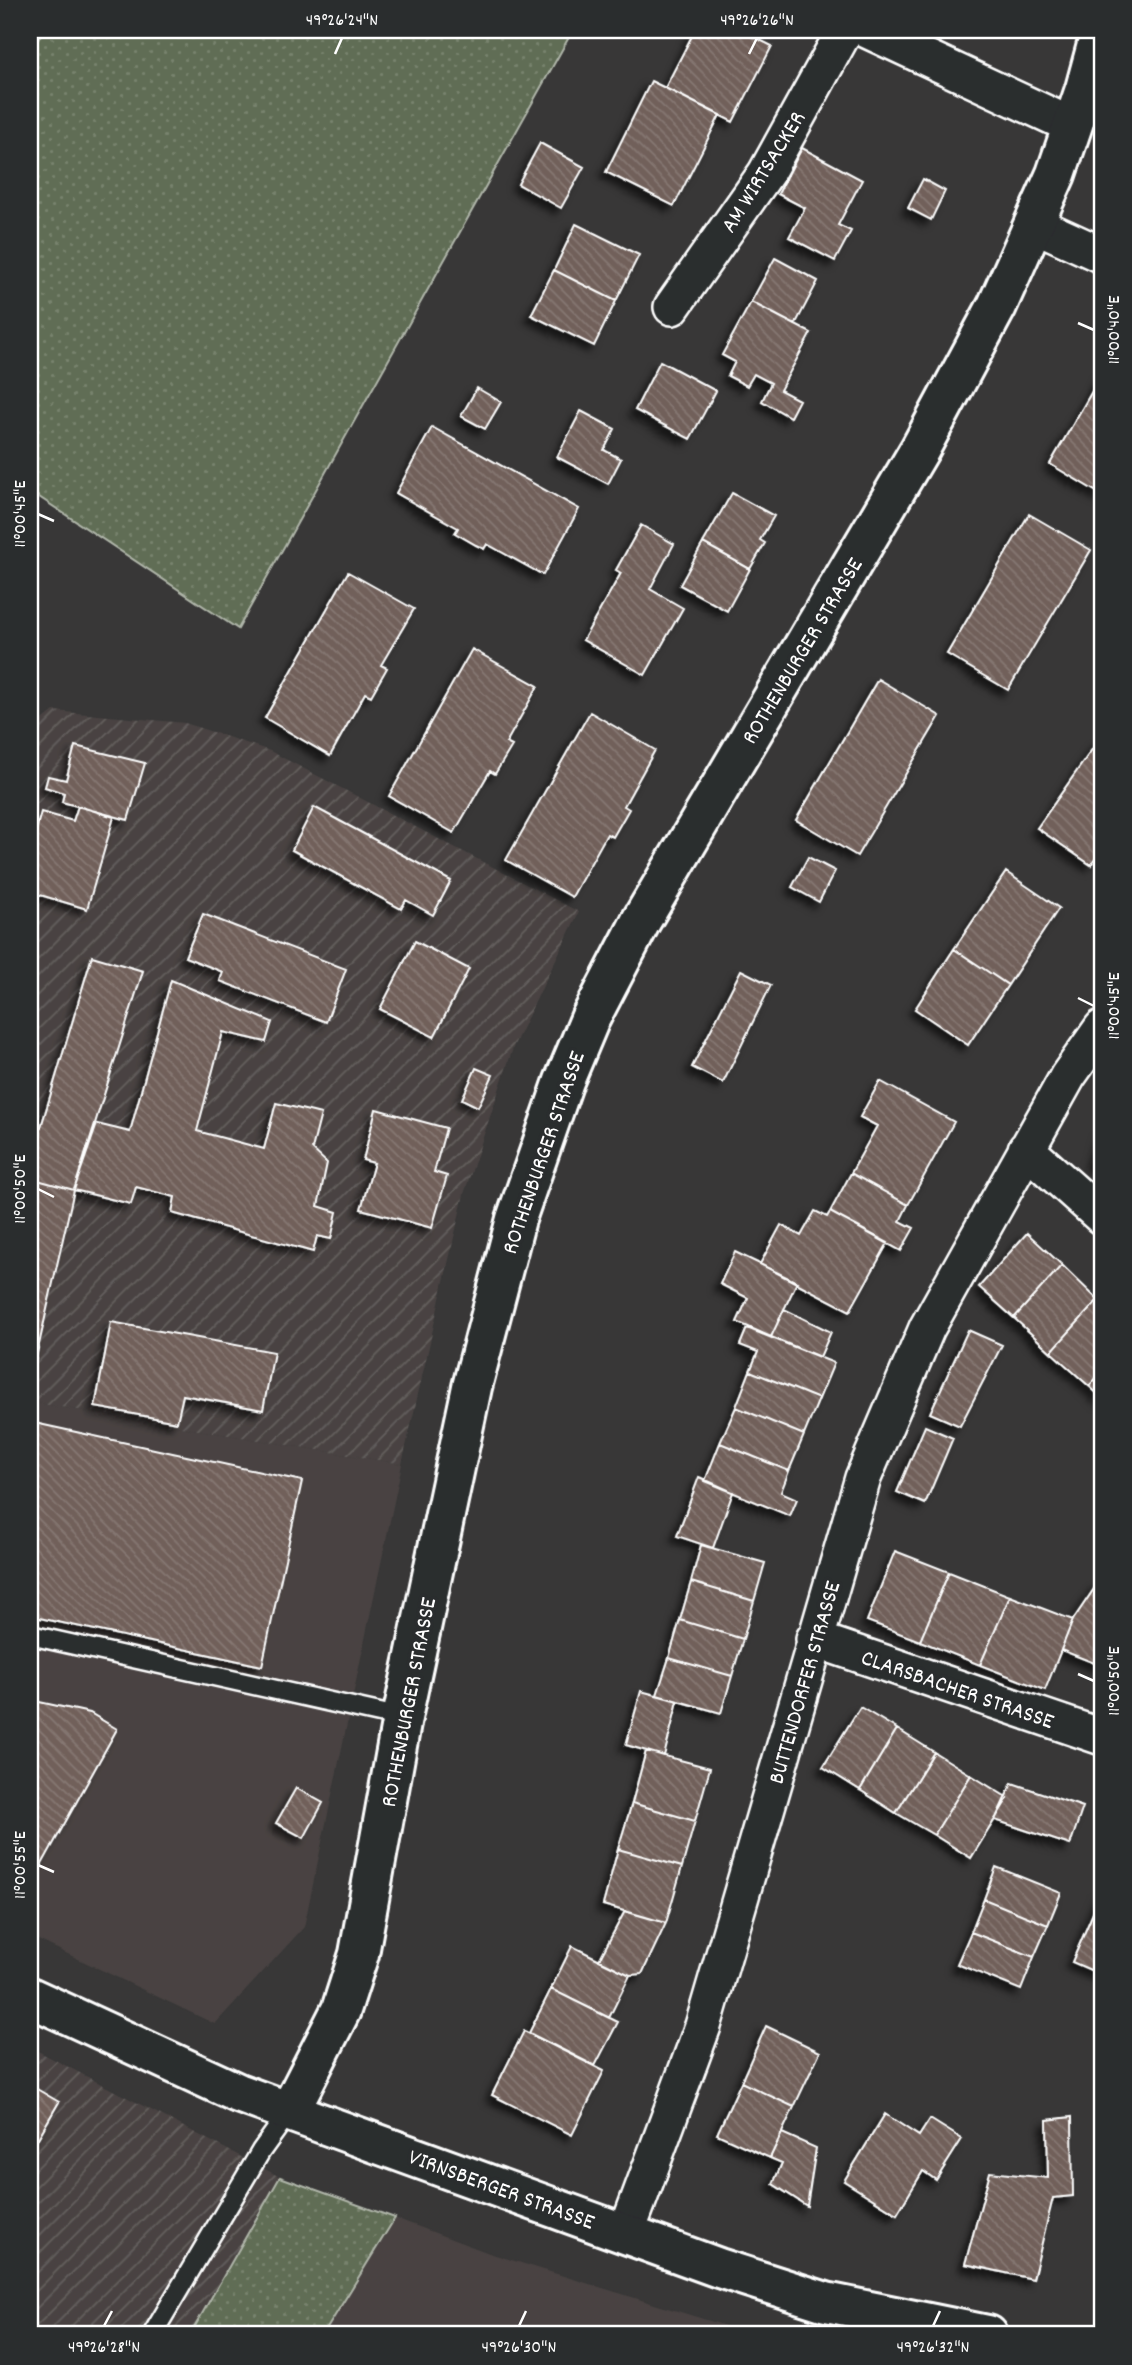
<svg xmlns="http://www.w3.org/2000/svg" width="1132" height="2365" font-family="Dekko,sans-serif">
  <style>
    .built { fill: #494342 }
    .industrial { fill: url(#industrial-furrows) }
    .grass { fill: url(#grass-dots); stroke: #b0b6aa; stroke-width: 2 }
    .building { fill: url(#building-back-hatch); stroke: #fff; stroke-width: 2; filter: url(#shadow) }
    .lines { fill: none; stroke-linecap: round; stroke-linejoin: round }
    .service-casing { stroke: #fff; stroke-width: 23 }
    .minor-casing { stroke: #fff; stroke-width: 40 }
    .secondary-casing { stroke: #fff; stroke-width: 44 }
    .service { stroke: #2a2d2e; stroke-width: 18 }
    .minor { stroke: #2a2d2e; stroke-width: 35 }
    .secondary { stroke: #2a2d2e; stroke-width: 38 }
    .ticks { fill: none; stroke: #fff; stroke-width: 2.5 }
    .labels { text-anchor: middle; stroke-width: 7; stroke-linejoin: round; paint-order: stroke }
    .street-label { font-size: 23px; fill: #fff; stroke: #2a2d2e }
    .neatline { fill: none; stroke: #fff; stroke-width: 2.5 }
    .ticks-label { font-size: 18px; text-anchor: middle; fill: #fff }
  </style>
  <defs>
    <pattern id="industrial-furrows" width="10" height="10" patternUnits="userSpaceOnUse" patternTransform="scale(1.75)"><rect width="10" height="10" fill="#494342"/><path d="M-1 1l2-2M0 10L10 0M9 11l2-2" fill="none" stroke="#645f5e"/></pattern>
    <pattern id="grass-dots" width="8" height="8" patternUnits="userSpaceOnUse" patternTransform="scale(1.75)"><rect width="8" height="8" fill="#606d55"/><path d="M2 2h.1M6 6h.1" fill="none" stroke="#78836e" stroke-width="1.8" stroke-linecap="round"/></pattern>
    <pattern id="building-back-hatch" width="6" height="6" patternUnits="userSpaceOnUse" patternTransform="scale(1.75)"><rect width="6" height="6" fill="#71605a"/><path d="M-1 5l2 2M0 0l6 6M5-1l2 2" fill="none" stroke="#867873"/></pattern>
    <filter id="shadow"><feDropShadow dx="-6" dy="6" stdDeviation="3.5" flood-color="#0009"/></filter>
  </defs>
  <rect width="100%" height="100%" fill="#383737"/>
  <filter id="ink" filterUnits="userSpaceOnUse"><feTurbulence type="fractalNoise" baseFrequency=".0143" numOctaves="2"/><feDisplacementMap in="SourceGraphic" scale="14" xChannelSelector="R" yChannelSelector="G"/><feConvolveMatrix kernelMatrix="1 2 1 2 8 2 1 2 1" color-interpolation-filters="sRGB"/></filter>
  <g filter="url(#ink)">
    <path class="built" d="M30 1402 402 1464 304 1927 215 2024 30 1936Z
      M395 2218 489 2253 755 2335H323Z"/>
    <path class="industrial" d="M54 711 185 723 270 751 579 912 514 1045 464 1194 402 1464 30 1402V730Z
      M30 2047 280 2177 190 2335H30Z"/>
    <path class="grass" d="M44 30H573L238 629 30 491V51Z
      M280 2177 395 2218 323 2335H190Z"/>
    <path class="building" d="M695 30H740L772 46 733 122 665 88Z
      M651 81 720 115 674 206 606 172Z
      M540 143 584 167 561 208 518 184Z
      M802 148 862 180 838 225 851 231 835 261 789 237 805 208 778 194Z
      M923 179 945 191 931 220 908 208Z
      M576 224 639 255 616 301 554 270Z
      M775 258 818 281 795 325 751 302Z
      M554 270 616 301 594 346 531 315Z
      M751 302 811 333 780 390 799 400 790 417 762 401 771 383 754 374 747 386 728 376 735 362 722 355Z
      M660 361 716 391 690 439 635 410Z
      M1102 374V495L1050 464Z
      M477 388 501 402 485 429 461 416Z
      M581 411 615 429 604 450 621 459 608 484 557 457Z
      M432 427 579 509 543 575 487 544 484 549 476 545 455 533 458 528 396 493Z
      M732 493 774 516 760 540 765 543 750 569 703 543Z
      M1029 514 1091 550 1008 690 947 654Z
      M641 525 674 544 650 589 683 608 645 675 583 640 621 573 616 570Z
      M703 543 750 569 727 611 680 585Z
      M348 572 414 609 381 665 387 668 371 696 365 693 330 756 265 718Z
      M472 649 538 686 506 743 512 746 495 774 490 771 454 833 389 796Z
      M878 679 940 716 857 856 796 820Z
      M590 712 655 750 624 806 629 809 613 837 607 834 572 897 506 860Z
      M1098 741 1102 744V849L1091 865 1037 828Z
      M75 746 145 763 128 820 62 802 64 793 45 787 48 776 66 780Z
      M78 806 114 817 87 909 30 892V852L41 812 73 821Z
      M314 807 451 881 433 915 406 900 401 909 292 850Z
      M808 857 835 871 819 902 792 887Z
      M1006 872 1059 908 1008 985 954 949Z
      M203 914 346 969 326 1022 220 981 223 972 185 957Z
      M415 941 469 969 434 1037 380 1009Z
      M954 949 1008 985 968 1045 915 1009Z
      M92 956 143 971 74 1190 30 1178V1124L41 1127Z
      M741 970 771 985 723 1083 692 1067Z
      M171 980 272 1022 266 1042 223 1032 197 1131 264 1149 276 1103 321 1114 312 1149 327 1163 318 1206 337 1212 331 1239 317 1236 313 1252 172 1213 175 1197 136 1187 131 1204 74 1190 97 1124 130 1132Z
      M476 1068 493 1075 478 1107 462 1099Z
      M880 1081 954 1122 908 1205 851 1173 877 1126 860 1117Z
      M376 1109 446 1128 434 1172 447 1176 432 1228 361 1209 374 1163 363 1160Z
      M1102 1132V1168L1092 1164Z
      M851 1173 908 1205 900 1221 914 1228 901 1251 830 1212Z
      M30 1178 74 1190 33 1371H30Z
      M815 1211 827 1217 830 1212 888 1243 850 1311 760 1264 781 1225 801 1236Z
      M1027 1233 1062 1265 1014 1318 979 1287Z
      M735 1252 797 1282 771 1337 737 1322 748 1298 720 1284Z
      M1062 1265 1098 1300 1051 1352 1014 1318Z
      M1098 1300 1102 1303V1372L1089 1386 1051 1352Z
      M784 1309 831 1332 820 1357 771 1337Z
      M111 1322 274 1352 263 1410 183 1395 177 1422 95 1407Z
      M747 1328 834 1363 819 1399 750 1371 758 1352 740 1345Z
      M968 1330 1002 1345 960 1426 930 1413Z
      M750 1371 819 1399 804 1435 736 1407Z
      M1102 1372V1398L1089 1386Z
      M736 1407 804 1435 789 1471 720 1443Z
      M30 1422 302 1481 262 1666 30 1616Z
      M925 1426 953 1438 925 1504 897 1492Z
      M720 1443 789 1471 781 1492 797 1499 790 1516 705 1481Z
      M699 1477 733 1492 713 1548 677 1536Z
      M701 1545 765 1563 754 1601 691 1582Z
      M895 1551 949 1572 920 1641 867 1621Z
      M949 1572 1010 1596 980 1665 920 1641Z
      M691 1582 754 1601 743 1639 680 1620Z
      M1098 1583 1102 1586V1666L1061 1650 1073 1620Z
      M1010 1596 1073 1620 1045 1690 980 1665Z
      M680 1620 743 1639 732 1676 669 1658Z
      M669 1658 732 1676 721 1713 657 1695Z
      M641 1691 678 1701 664 1756 626 1745Z
      M30 1700 90 1713 117 1729 30 1886Z
      M860 1707 897 1729 860 1790 823 1767Z
      M897 1729 934 1752 896 1813 860 1790Z
      M646 1751 710 1768 695 1821 632 1803Z
      M934 1752 971 1775 934 1835 896 1813Z
      M971 1775 1008 1798 971 1858 934 1835Z
      M1012 1783 1083 1807 1070 1845 995 1820Z
      M296 1788 323 1803 304 1838 276 1823Z
      M632 1803 695 1821 682 1867 618 1849Z
      M618 1849 682 1867 666 1923 603 1905Z
      M996 1867 1061 1893 1048 1925 984 1899Z
      M1102 1892V1975L1072 1962Z
      M984 1899 1048 1925 1034 1957 971 1932Z
      M625 1911 666 1923 642 1974 630 1975 599 1960Z
      M971 1932 1034 1957 1021 1990 957 1964Z
      M572 1946 630 1975 609 2018 551 1989Z
      M551 1989 618 2022 595 2066 529 2033Z
      M766 2026 820 2052 794 2107 741 2082Z
      M524 2031 604 2071 572 2135 492 2095Z
      M741 2082 794 2107 770 2158 717 2134Z
      M30 2085 59 2102 30 2152Z
      M885 2114 919 2136 930 2119 962 2139 936 2180 923 2171 897 2214 844 2181Z
      M1072 2117 1073 2196 1053 2198 1033 2279 965 2264 990 2172 1048 2178 1047 2120Z
      M782 2133 816 2148 807 2206 773 2184 782 2163 770 2158Z"/>
    <g class="lines">
      <g class="service-casing">
        <path id="service" d="M30 1635 402 1718
          M152 2335 261 2151 289 2112"/>
      </g>
      <g class="minor-casing">
        <path id="minor" d="M867 30 1073 126
          M1036 225 1102 255
          M672 307 766 173 845 30
          M1026 1149 1102 1217
          M814 1639 1102 1737
          M626 2234 703 2026 863 1478 927 1328 1068 1076 1102 1028"/>
      </g>
      <g class="secondary-casing">
        <path id="secondary" d="M30 1997 238 2093 719 2268 826 2302 988 2335
          M289 2112 341 2010 359 1954 402 1718 472 1387 516 1219 564 1081 590 1019 641 921 920 449 997 306 1056 174 1085 89 1101 30"/>
      </g>
      <use href="#service" class="service"/>
      <use href="#minor" class="minor"/>
      <use href="#secondary" class="secondary"/>
    </g>
  </g>
  <path class="ticks" d="M335 54 342 38M749 54 757 38M1078 323 1094 330M38 514 54 521M1078 998 1094 1006M38 1189 54 1197M1078 1674 1094 1681M38 1865 54 1872M104 2326 112 2311M519 2326 526 2311M933 2326 940 2311"/>
  <g class="labels">
    <g class="street-label">
      <text transform="translate(762 171) rotate(-58)" y="8">AM WIRTSACKER</text>
      <text transform="translate(801 650) rotate(-59)" y="8">ROTHENBURGER STRASSE</text>
      <text transform="translate(542 1152) rotate(-71)" y="8">ROTHENBURGER STRASSE</text>
      <text transform="translate(803 1682) rotate(-74)" y="8">BUTTENDORFER STRASSE</text>
      <text transform="translate(958 1688) rotate(19)" y="8">CLARSBACHER STRASSE</text>
      <text transform="translate(407 1702) rotate(-79)" y="8">ROTHENBURGER STRASSE</text>
      <text transform="translate(502 2188) rotate(20)" y="8">VIRNSBERGER STRASSE</text>
    </g>
  </g>
  <rect width="1132" height="2365" fill="none" stroke="#2a2d2e" stroke-width="77"/>
  <rect x="38" y="38" width="1056" height="2288" class="neatline"/>
  <g class="ticks-label">
    <text x="342" y="25">49°26'24"N</text>
    <text x="757" y="25">49°26'26"N</text>
    <text transform="translate(1113 330) rotate(-90)" y="6">11°00'40"E</text>
    <text transform="translate(19 514) rotate(-90)" y="6">11°00'45"E</text>
    <text transform="translate(1113 1006) rotate(-90)" y="6">11°00'45"E</text>
    <text transform="translate(19 1189) rotate(-90)" y="6">11°00'50"E</text>
    <text transform="translate(1113 1681) rotate(-90)" y="6">11°00'50"E</text>
    <text transform="translate(19 1865) rotate(-90)" y="6">11°00'55"E</text>
    <text x="104" y="2352">49°26'28"N</text>
    <text x="519" y="2352">49°26'30"N</text>
    <text x="933" y="2352">49°26'32"N</text>
  </g>
</svg>
